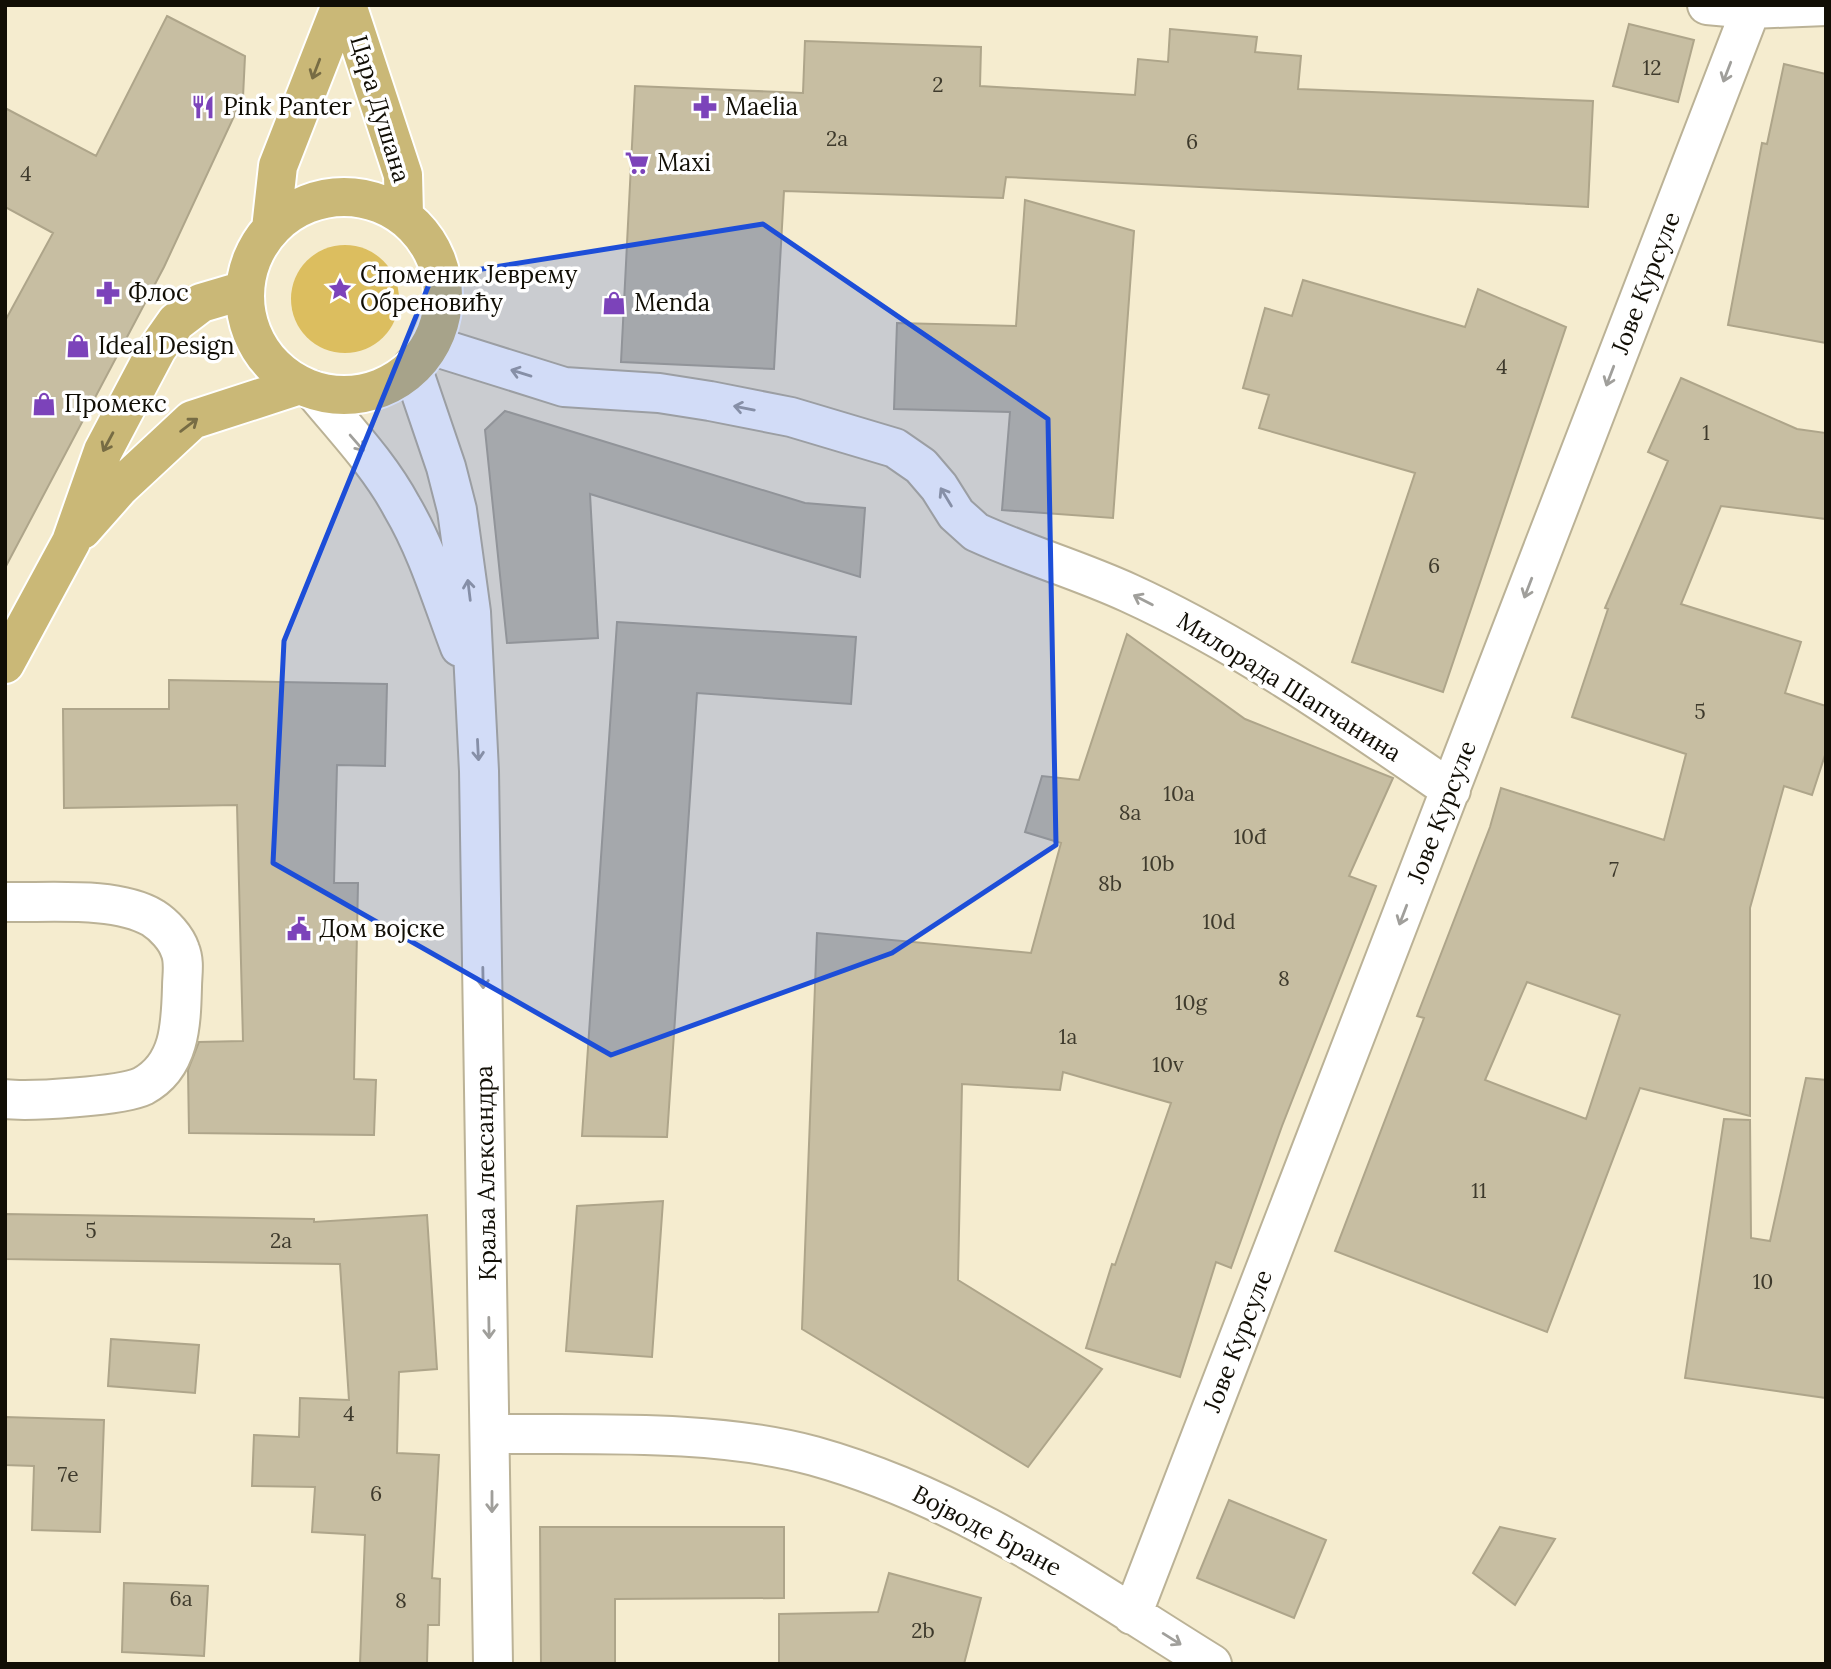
<svg xmlns="http://www.w3.org/2000/svg" width="1831" height="1669" font-family="Lora,serif">
  <style>
    .green { fill: #dcbe5f }
    .building { fill: #c7bea2; stroke: #aea58a; stroke-width: 2; fill-rule: evenodd }
    .lines { fill: none; stroke-linecap: round; stroke-linejoin: round }
    .minor-casing { stroke: #bbb296; stroke-width: 42 }
    .major-casing { stroke: #fff; stroke-width: 42 }
    .minor { stroke: #fff; stroke-width: 38 }
    .major { stroke: #cab877; stroke-width: 38 }
    .oneway { stroke: #776c44 }
    .oneway2 { stroke: #a09f9b }
    .marked { fill: #1d4ed8; fill-opacity: 0.2; stroke: #1d4ed8; stroke-width: 5; stroke-linejoin: round }
    .labels { text-anchor: middle; stroke-width: 7; stroke-linejoin: round; paint-order: stroke }
    .number-label { font-size: 21px; fill: #3e3a2c }
    .poi-label { font-size: 24px; fill: #110e05; stroke: #fff; text-anchor: start }
    .street-label { font-size: 24px; fill: #110e05; stroke: #fff }
  </style>
  <rect width="100%" height="100%" fill="#f5eccf"/>
  <path class="green" d="M291 299a54 54 0 1 1 108 0a54 54 0 1 1-108 0Z"/>
  <path class="building" d="M167 16 245 56 243 97 164 267 5 568V321L53 233 5 207V108L96 156Z
    M1629 24 1694 40 1678 102 1613 86Z
    M1170 29 1257 37 1255 52 1301 56 1298 89 1593 101 1588 207 1006 177 1003 198 784 191 774 369 621 362 635 86 803 93 805 41 981 47 980 86 1135 95 1138 59 1168 62Z
    M1784 64 1826 74V343L1728 325 1762 143 1767 144Z
    M1025 200 1134 231 1113 518 1002 510 1010 412 894 409 897 323 1016 326Z
    M1303 280 1465 327 1478 289 1566 327 1443 692 1352 662 1415 473 1259 428 1269 395 1243 388 1265 308 1292 316Z
    M1681 378 1797 429 1826 433V519L1721 506 1681 604 1801 642 1785 693 1826 706V752L1812 795 1784 786 1750 908V1116L1640 1088 1547 1332 1335 1251 1424 1018 1417 1016 1490 827 1501 788 1664 840 1686 754 1572 717 1608 609 1605 608 1668 461 1648 452ZM1527 982 1620 1015 1586 1119 1485 1080Z
    M505 411 805 503 865 508 860 577 590 494 598 638 507 643 485 430Z
    M617 622 856 637 851 704 697 693 667 1137 582 1136Z
    M1127 634 1245 719 1393 778 1349 876 1376 886 1282 1126 1231 1268 1216 1262 1180 1377 1086 1348 1112 1264 1115 1265 1171 1103 1063 1072 1060 1090 962 1084 958 1280 1102 1369 1028 1467 802 1329 817 933 1031 953 1061 843 1025 832 1042 776 1079 780Z
    M169 680 387 684 385 766 337 765 334 883H358L354 1079 376 1080 374 1135 189 1133 188 1070 199 1042 243 1041 237 805 64 808 63 709H169Z
    M1806 1078 1826 1080V1398L1685 1378 1724 1119 1750 1120 1751 1238 1770 1241Z
    M663 1201 652 1357 566 1351 577 1206Z
    M5 1214 314 1219V1222L427 1215 437 1369 399 1372 397 1453 439 1455 432 1578 440 1579 439 1625H428L427 1664H360L365 1535 312 1532 315 1487 252 1486 254 1435 299 1437 300 1398 349 1400 340 1264 5 1259Z
    M111 1339 199 1345 195 1393 108 1386Z
    M5 1417 104 1420 100 1532 32 1530 34 1466 5 1465Z
    M1229 1500 1326 1540 1294 1618 1197 1578Z
    M540 1527H784V1598L615 1599V1664H541Z
    M1500 1527 1555 1539 1515 1605 1473 1573Z
    M889 1573 981 1598 964 1664H779V1614L878 1612Z
    M124 1583 208 1586 204 1656 122 1652Z"/>
  <g class="lines">
    <g class="minor-casing">
      <path id="minor" d="M1707 5 1751 9 1826 6
        M430 345 564 387 659 393 710 401 791 417 895 448 921 466 939 487 956 514 976 532C1026 555 1079 570 1129 593 1243 645 1348 719 1451 790
        M412 367 446 467 457 510 471 612 479 771 493 1664
        M313 390C344 428 379 464 402 507 428 551 442 600 460 647
        M5 902C48 903 116 896 153 918 164 925 176 938 180 950 185 962 182 975 182 987 181 1025 180 1066 143 1086 123 1096 29 1102 5 1099
        M491 1434C592 1435 716 1429 814 1456 964 1498 1081 1583 1212 1664
        M1132 1615 1751 9"/>
    </g>
    <g class="major-casing">
      <path id="major" d="M347 5 403 175 404 215
        M245 296a99 99 0 1 1 198 0a99 99 0 1 1-198 0Z
        M271 229 278 166 341 5
        M82 530 120 487 192 420 300 385
        M5 664 71 542 103 451 157 349 176 322 201 303 245 290"/>
    </g>
    <use href="#minor" class="minor"/>
    <use href="#major" class="major"/>
  </g>
  <defs><path id="oneway-shaft" d="M-6 0H5M1.5-3L5.5 0L1.5 3" fill="none" stroke-width="1.6" stroke-linecap="round" stroke-linejoin="round" transform="scale(1.75)"/></defs>
  <g class="oneway">
    <use href="#oneway-shaft" transform="translate(316 69) rotate(111)"/>
    <use href="#oneway-shaft" transform="translate(189 425) rotate(-37)"/>
    <use href="#oneway-shaft" transform="translate(108 442) rotate(118)"/>
  </g>
  <g class="oneway2">
    <use href="#oneway-shaft" transform="translate(1727 72) rotate(111)"/>
    <use href="#oneway-shaft" transform="translate(521 373) rotate(-163)"/>
    <use href="#oneway-shaft" transform="translate(1610 376) rotate(111)"/>
    <use href="#oneway-shaft" transform="translate(744 408) rotate(-169)"/>
    <use href="#oneway-shaft" transform="translate(357 443) rotate(49)"/>
    <use href="#oneway-shaft" transform="translate(946 497) rotate(-121)"/>
    <use href="#oneway-shaft" transform="translate(1528 588) rotate(111)"/>
    <use href="#oneway-shaft" transform="translate(469 590) rotate(-97)"/>
    <use href="#oneway-shaft" transform="translate(1143 600) rotate(-153)"/>
    <use href="#oneway-shaft" transform="translate(478 750) rotate(87)"/>
    <use href="#oneway-shaft" transform="translate(1403 915) rotate(111)"/>
    <use href="#oneway-shaft" transform="translate(483 978) rotate(89)"/>
    <use href="#oneway-shaft" transform="translate(489 1328) rotate(89)"/>
    <use href="#oneway-shaft" transform="translate(492 1502) rotate(90)"/>
    <use href="#oneway-shaft" transform="translate(1172 1639) rotate(32)"/>
  </g>
  <path class="marked" d="M763 224 1048 419 1056 845 892 953 611 1055 273 863 284 641 432 277Z"/>
  <defs>
    <g id="restaurant-bare" transform="scale(1.89)"><path d="M-5-6h1v4h1v-4h1v4h1v-4h1v5L-1.5 .5V6h-2V.5L-5-1ZM5-6V6H3V1.5H1.5Q1.5-4 5-6Z" fill="#7c43ba" stroke="#fff" stroke-width="2.5" paint-order="stroke"/></g>
    <g id="pharmacy-bare" transform="scale(1.89)"><path d="M-2-6h4v4h4v4h-4v4h-4v-4h-4v-4h4Z" fill="#7c43ba" stroke="#fff" stroke-width="2.5" paint-order="stroke"/></g>
    <g id="supermarket-bare" transform="scale(1.89)"><path d="M-6-5.5h2.5l.6 2H6L4.5 2H-2.5L-4.4-4H-6ZM-1.5 3.2a1.3 1.3 0 1 0 .1 0ZM3 3.2a1.3 1.3 0 1 0 .1 0Z" fill="#7c43ba" stroke="#fff" stroke-width="2.5" paint-order="stroke"/></g>
    <g id="sight-bare" transform="scale(1.89)"><path d="M0-6L1.8-2.2L6-1.7L2.9 1.2L3.7 5.4L0 3.3L-3.7 5.4L-2.9 1.2L-6-1.7L-1.8-2.2Z" fill="#7c43ba" stroke="#fff" stroke-width="2.5" paint-order="stroke"/></g>
    <g id="shop-bare" transform="scale(1.89)"><path d="M-5-2.5h2.3a2.7 3.5 0 0 1 5.4 0H5L5.5 6h-11ZM-1.5-2.5h3a1.5 2.3 0 0 0-3 0Z" fill="#7c43ba" stroke="#fff" stroke-width="2.5" paint-order="stroke"/></g>
    <g id="civic-bare" transform="scale(1.89)"><path d="M-.6-6.5H3V-4.5H.6V-3L4-1V1h2V6H-6V1h2V-1L-.6-3ZM-1.2 2.5V6h2.4V2.5Z" fill="#7c43ba" stroke="#fff" stroke-width="2.5" paint-order="stroke"/></g>
  </defs>
  <g fill-rule="evenodd">
    <use href="#restaurant-bare" x="203" y="107"/>
    <use href="#pharmacy-bare" x="705" y="107"/>
    <use href="#supermarket-bare" x="637" y="163"/>
    <use href="#sight-bare" x="340" y="289"/>
    <use href="#pharmacy-bare" x="108" y="293"/>
    <use href="#shop-bare" x="614" y="303"/>
    <use href="#shop-bare" x="78" y="346"/>
    <use href="#shop-bare" x="44" y="404"/>
    <use href="#civic-bare" x="299" y="929"/>
  </g>
  <g class="labels">
    <g class="number-label">
      <text x="1652" y="75">12</text>
      <text x="938" y="92">2</text>
      <text x="837" y="146">2a</text>
      <text x="1192" y="149">6</text>
      <text x="26" y="181">4</text>
      <text x="1502" y="374">4</text>
      <text x="1706" y="440">1</text>
      <text x="1434" y="573">6</text>
      <text x="1700" y="719">5</text>
      <text x="1179" y="801">10a</text>
      <text x="1130" y="820">8a</text>
      <text x="1250" y="844">10đ</text>
      <text x="1158" y="871">10b</text>
      <text x="1614" y="877">7</text>
      <text x="1110" y="891">8b</text>
      <text x="1219" y="929">10d</text>
      <text x="1284" y="986">8</text>
      <text x="1191" y="1010">10g</text>
      <text x="1068" y="1044">1a</text>
      <text x="1168" y="1072">10v</text>
      <text x="1479" y="1198">11</text>
      <text x="91" y="1238">5</text>
      <text x="281" y="1248">2a</text>
      <text x="1763" y="1289">10</text>
      <text x="349" y="1421">4</text>
      <text x="68" y="1482">7e</text>
      <text x="376" y="1501">6</text>
      <text x="181" y="1606">6a</text>
      <text x="401" y="1608">8</text>
      <text x="923" y="1638">2b</text>
    </g>
    <g class="poi-label">
      <text x="223" y="115">Pink Panter</text>
      <text x="725" y="115">Maelia</text>
      <text x="657" y="171">Maxi</text>
      <text x="360" y="283">Споменик Јеврему<tspan x="360" dy="28">Обреновићу</tspan></text>
      <text x="128" y="301">Флос</text>
      <text x="634" y="311">Menda</text>
      <text x="98" y="354">Ideal Design</text>
      <text x="64" y="412">Промекс</text>
      <text x="319" y="937">Дом војске</text>
    </g>
    <g class="street-label">
      <text transform="translate(380 109) rotate(73)" y="8">Цара Душана</text>
      <text transform="translate(1646 283) rotate(-69)" y="8">Јове Курсуле</text>
      <text transform="translate(1289 687) rotate(32)" y="8">Милорада Шапчанина</text>
      <text transform="translate(1442 812) rotate(-69)" y="8">Јове Курсуле</text>
      <text transform="translate(486 1173) rotate(-91)" y="8">Краља Александра</text>
      <text transform="translate(1238 1341) rotate(-69)" y="8">Јове Курсуле</text>
      <text transform="translate(987 1531) rotate(28)" y="8">Војводе Бране</text>
    </g>
  </g>
  <rect width="1831" height="1669" fill="none" stroke="#110e05" stroke-width="14"/>
</svg>
